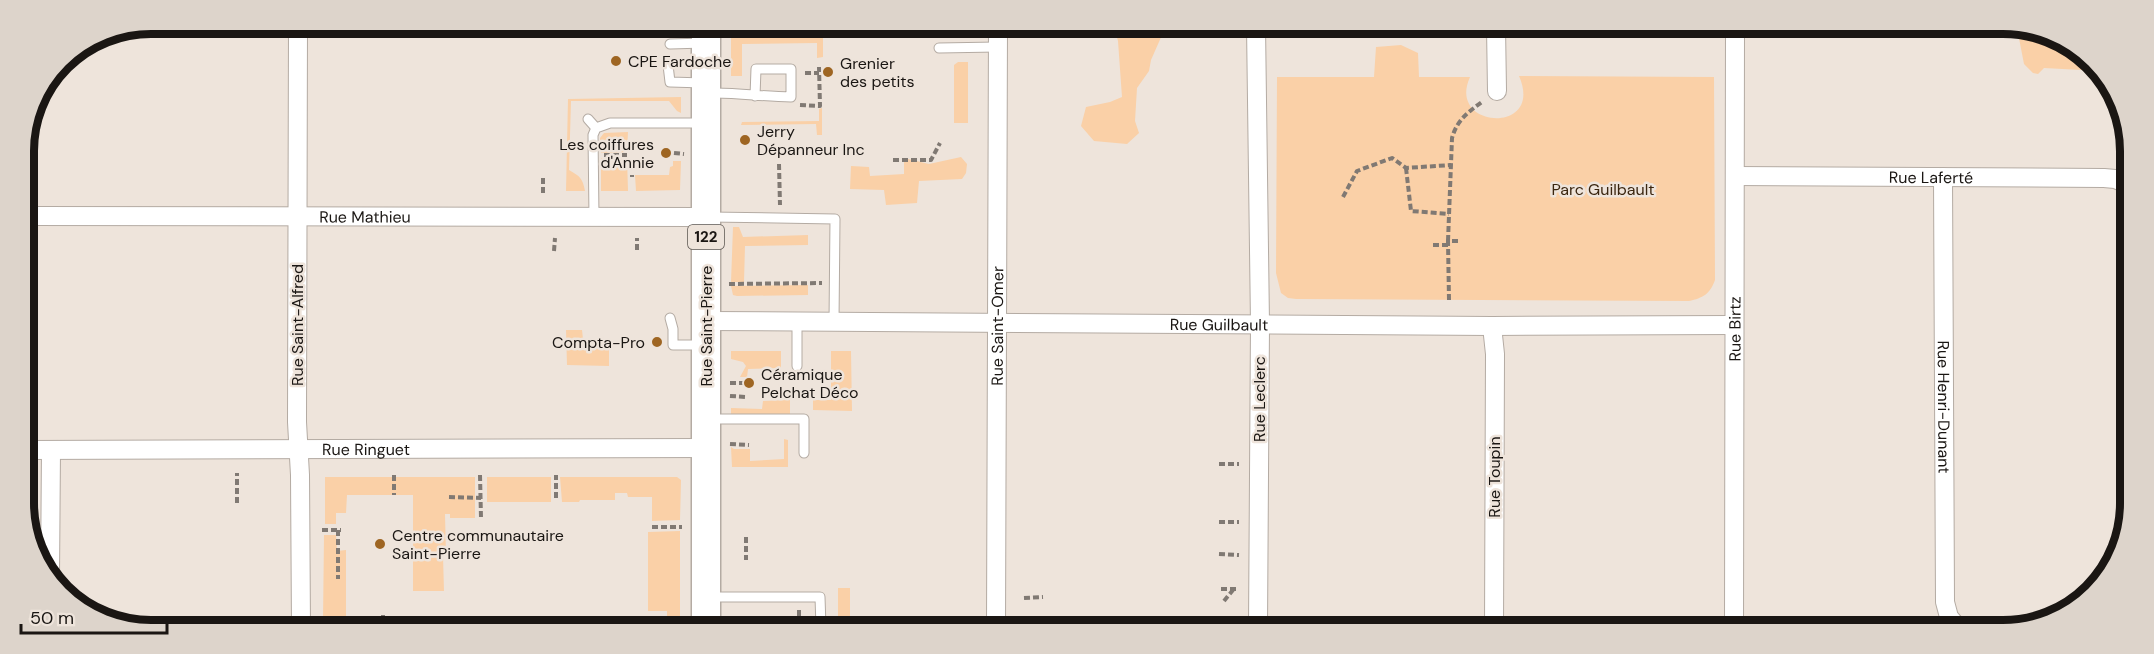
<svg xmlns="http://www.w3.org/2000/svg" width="2154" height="654" font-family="'DM Sans',sans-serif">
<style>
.green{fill:#fad0a7}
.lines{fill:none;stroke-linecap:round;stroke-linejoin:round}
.service-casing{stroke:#b4aba3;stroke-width:11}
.minor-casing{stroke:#b4aba3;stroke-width:20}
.primary-casing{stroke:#b4aba3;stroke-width:31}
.path{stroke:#807973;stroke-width:4;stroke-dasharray:6 3;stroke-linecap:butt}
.service{stroke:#fff;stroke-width:9}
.minor{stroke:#fff;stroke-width:18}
.primary{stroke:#fff;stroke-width:28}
.poi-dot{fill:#9e6522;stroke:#eee4db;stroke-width:2}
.labels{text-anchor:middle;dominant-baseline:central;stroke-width:5;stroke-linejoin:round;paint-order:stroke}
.shield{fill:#eee4db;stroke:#5a544f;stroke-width:1.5}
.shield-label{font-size:15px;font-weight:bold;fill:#1a1613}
.poi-label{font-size:16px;fill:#1a1613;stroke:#eee4db;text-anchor:start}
.street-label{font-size:16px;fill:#1a1613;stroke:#eee4db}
.park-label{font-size:16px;fill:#3b2610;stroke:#eee4db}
.rim{fill:none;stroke:#1a1613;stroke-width:8}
</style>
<rect width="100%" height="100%" fill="#eee4db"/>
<!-- green -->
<g class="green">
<path d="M 816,26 L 823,26 L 823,57 L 817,58 L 817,43 L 742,44 L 742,76 L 731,76 L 731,37 L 816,37 Z"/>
<path d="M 1114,26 L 1166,26 L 1151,60 L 1149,71 L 1137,88 L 1135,121 L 1139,133 L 1127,144 L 1094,141 L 1081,126 L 1086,107 L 1110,102 L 1122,97 L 1118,41 Z"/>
<path d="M 2017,28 L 2035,28 L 2098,67 L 2100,71 L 2044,68 L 2038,74 L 2033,73 L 2024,64 Z"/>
<path d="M 1401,45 L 1418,53 L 1419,77 L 1470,77 C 1446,129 1545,135 1519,76 L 1714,77 L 1715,280 C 1710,294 1703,298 1689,301 L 1296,299 L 1288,298 L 1281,293 L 1276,273 L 1277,77 L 1374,77 L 1376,47 Z"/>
<path d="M 958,62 L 968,62 L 968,123 L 954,123 L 954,65 Z"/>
<path d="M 681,97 L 681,113 L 677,111 L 669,101 L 571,101 L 569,170 C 580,176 583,179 585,191 L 566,191 L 568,99 Z"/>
<path d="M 822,108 L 822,135 L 817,135 L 816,124 L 741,125 L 742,122 L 819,121 L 819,109 Z"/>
<path d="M 628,132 L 627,152 L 601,153 L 600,138 L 604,133 Z"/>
<path d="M 961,157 L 967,164 L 966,173 L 962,179 L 919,181 L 917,203 L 886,205 L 884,190 L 850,189 L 851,166 L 869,167 L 870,176 L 904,174 L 904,158 L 929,164 Z"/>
<path d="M 601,158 L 627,159 L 628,191 L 601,191 Z"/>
<path d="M 673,161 L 681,161 L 680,190 L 636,191 L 635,175 L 669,175 L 670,167 L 673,166 Z"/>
<path d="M 733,227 L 739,227 L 743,237 L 808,235 L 808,245 L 745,246 L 744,282 L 731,282 Z"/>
<path d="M 808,285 L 808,295 L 737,296 L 733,295 L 731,286 Z"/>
<path d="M 566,330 L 582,330 L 584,348 L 609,348 L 609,366 L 567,365 Z"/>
<path d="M 731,351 L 781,351 L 781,368 L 748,369 L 747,377 L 740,377 L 746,366 L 743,362 L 731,359 Z"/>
<path d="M 831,351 L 851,351 L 852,411 L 813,410 L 813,400 L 831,400 Z"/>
<path d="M 790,400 L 790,415 L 731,414 L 731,408 L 762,409 L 763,401 Z"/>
<path d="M 784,439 L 788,440 L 788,467 L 732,467 L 731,447 L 734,449 L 750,449 L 750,461 L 784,459 Z"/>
<path d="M 325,477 L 475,477 L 475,518 L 450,518 L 450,514 L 445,514 L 446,556 L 443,556 L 444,591 L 413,591 L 413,495 L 347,495 L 346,513 L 336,513 L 336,524 L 325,524 Z"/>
<rect x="487" y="477" width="64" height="25"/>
<path d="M 560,477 L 677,477 L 681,480 L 680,520 L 652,521 L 652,497 L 628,497 L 627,493 L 615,493 L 615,500 L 580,500 L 579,502 L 562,502 Z"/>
<path d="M 680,531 L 680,627 L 667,627 L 667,611 L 648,611 L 648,532 Z"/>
<path d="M 324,535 L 336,535 L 337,551 L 346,550 L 346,621 L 323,621 Z"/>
<rect x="838" y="588" width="12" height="39"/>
</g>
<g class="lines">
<defs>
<g id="service">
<path d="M 670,44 L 704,43"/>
<path d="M 939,48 L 997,47"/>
<path d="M 668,65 L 670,82 L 704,83"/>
<path d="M 709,93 C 737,92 763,97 791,97 L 791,69 L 756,69 L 755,96"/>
<path d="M 588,119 L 596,128"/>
<path d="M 594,217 L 593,135 L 596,128 L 610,123 L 704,123"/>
<path d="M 709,217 L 835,219 L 834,322"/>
<path d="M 670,318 L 673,329 L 673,345 L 703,345"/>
<path d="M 797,321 L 797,366"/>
<path d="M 709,419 L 804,419 L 804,453"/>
<path d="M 709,597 L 820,597 L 821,627"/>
</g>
<g id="minor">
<path d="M 298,24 L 297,422 L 300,475 L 301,626"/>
<path d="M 1256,26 L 1260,324 L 1258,628"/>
<path d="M 1496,27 L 1497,91"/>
<path id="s1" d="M 1735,176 L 2104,178 L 2115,179 L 2127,184"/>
<path id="s2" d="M 1943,177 L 1945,602 L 1949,617 L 1960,630"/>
<path id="s3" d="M 25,216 L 707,217"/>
<path id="s4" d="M 706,321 L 1492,326 L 1734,325"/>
<path d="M 1492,326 L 1495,354 L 1494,629"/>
<path id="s5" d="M 26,450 L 706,448"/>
<path d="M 50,576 L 51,450"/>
<path id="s6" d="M 996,628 L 998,26"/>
<path id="s7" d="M 1734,629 L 1735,28"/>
</g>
<path id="primary" d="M 706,25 L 706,627"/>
</defs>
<!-- service casing -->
<use href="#service" class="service-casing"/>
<!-- minor casing -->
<use href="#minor" class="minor-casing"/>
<!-- primary casing -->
<use href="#primary" class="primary-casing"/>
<!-- path -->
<g class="path">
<path d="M 805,73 L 819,73"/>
<path d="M 800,105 L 820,106 L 819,67"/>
<path d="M 674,153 L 684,154"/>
<path d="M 604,155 L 627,155"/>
<path d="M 893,160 L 931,160 L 940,143"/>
<path d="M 779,164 L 780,205"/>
<path d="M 1406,168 L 1411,211 L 1449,214"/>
<path d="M 632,175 L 632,177"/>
<path d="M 543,193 L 543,175"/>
<path d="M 1343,197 L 1357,171 L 1392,158 L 1406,168 L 1451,165"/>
<path d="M 1448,241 L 1452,138 C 1457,120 1468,112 1482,102"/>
<path d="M 1433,245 L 1448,245"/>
<path d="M 637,250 L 637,238"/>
<path d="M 554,251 L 555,238"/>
<path d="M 729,284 L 822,283"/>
<path d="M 1449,300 L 1448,241 L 1459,241"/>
<path d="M 730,383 L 743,383"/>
<path d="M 730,396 L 747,397"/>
<path d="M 730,444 L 749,445"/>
<path d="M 1219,464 L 1239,464"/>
<path d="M 394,475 L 394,495"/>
<path d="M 480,475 L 481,518"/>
<path d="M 449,497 L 481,498"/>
<path d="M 556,498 L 556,475"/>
<path d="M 237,503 L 237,473"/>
<path d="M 1219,522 L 1239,522"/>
<path d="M 652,527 L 682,527"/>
<path d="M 322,530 L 341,530"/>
<path d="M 338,530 L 338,579"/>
<path d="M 746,537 L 746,560"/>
<path d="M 1219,554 L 1239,555"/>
<path d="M 1221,589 L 1239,589"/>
<path d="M 1024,598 L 1043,597"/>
<path d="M 1224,601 L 1233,590"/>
<path d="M 799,610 L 799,627"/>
<path d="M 383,615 L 383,626"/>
<path d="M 730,619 L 744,619"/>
</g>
<!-- service -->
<use href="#service" class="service"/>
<!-- minor -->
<use href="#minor" class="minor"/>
<!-- primary -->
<use href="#primary" class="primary"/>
</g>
<!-- markers -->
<g class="poi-dot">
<circle cx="616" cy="61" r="6"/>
<circle cx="828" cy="72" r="6"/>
<circle cx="745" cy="140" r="6"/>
<circle cx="666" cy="153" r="6"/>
<circle cx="657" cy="342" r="6"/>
<circle cx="749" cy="383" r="6"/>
<circle cx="380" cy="544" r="6"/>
</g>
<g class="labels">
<!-- shield labels -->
<rect class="shield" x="688" y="225" width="36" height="24" rx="4.5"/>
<g class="shield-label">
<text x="706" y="237">122</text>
</g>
<!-- poi labels -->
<g class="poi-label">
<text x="628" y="61">CPE Fardoche</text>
<text x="840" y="63">Grenier<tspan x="840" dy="18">des petits</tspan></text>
<text x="757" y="131">Jerry<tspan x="757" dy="18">Dépanneur Inc</tspan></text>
<text x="654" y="144" text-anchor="end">Les coiffures<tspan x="654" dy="18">d'Annie</tspan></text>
<text x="645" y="342" text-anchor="end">Compta-Pro</text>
<text x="761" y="374">Céramique<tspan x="761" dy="18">Pelchat Déco</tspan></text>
<text x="392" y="535">Centre communautaire<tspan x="392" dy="18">Saint-Pierre</tspan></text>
</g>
<!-- street labels -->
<g class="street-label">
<text stroke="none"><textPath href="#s1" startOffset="196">Rue Laferté</textPath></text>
<text stroke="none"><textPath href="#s3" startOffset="340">Rue Mathieu</textPath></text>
<text stroke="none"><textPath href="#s4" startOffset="513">Rue Guilbault</textPath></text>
<text transform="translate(297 325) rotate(-90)">Rue Saint-Alfred</text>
<text transform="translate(706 326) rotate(-90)">Rue Saint-Pierre</text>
<text stroke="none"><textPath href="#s6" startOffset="302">Rue Saint-Omer</textPath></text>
<text stroke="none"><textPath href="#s7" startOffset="300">Rue Birtz</textPath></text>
<text transform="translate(1259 399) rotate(-90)">Rue Leclerc</text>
<text stroke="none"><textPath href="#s2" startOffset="230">Rue Henri-Dunant</textPath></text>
<text stroke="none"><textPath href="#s5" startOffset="340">Rue Ringuet</textPath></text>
<text transform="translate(1494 477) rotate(-90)">Rue Toupin</text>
</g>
<!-- park labels -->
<g class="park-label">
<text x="1603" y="189">Parc Guilbault</text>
</g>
</g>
<!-- crop -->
<path d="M0 0H2154V654H0ZM151 34H2003A117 117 0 0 1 2120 151V503A117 117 0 0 1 2003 620H151A117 117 0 0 1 34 503V151A117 117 0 0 1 151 34Z" fill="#ddd4cb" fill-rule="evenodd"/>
<path class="rim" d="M151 34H2003A117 117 0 0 1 2120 151V503A117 117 0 0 1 2003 620H151A117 117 0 0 1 34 503V151A117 117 0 0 1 151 34Z"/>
<!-- scale -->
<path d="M21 624v9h146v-9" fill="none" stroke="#1a1613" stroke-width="3"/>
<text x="30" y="624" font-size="18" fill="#1a1613" stroke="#eee4db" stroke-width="4.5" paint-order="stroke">50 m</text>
</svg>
